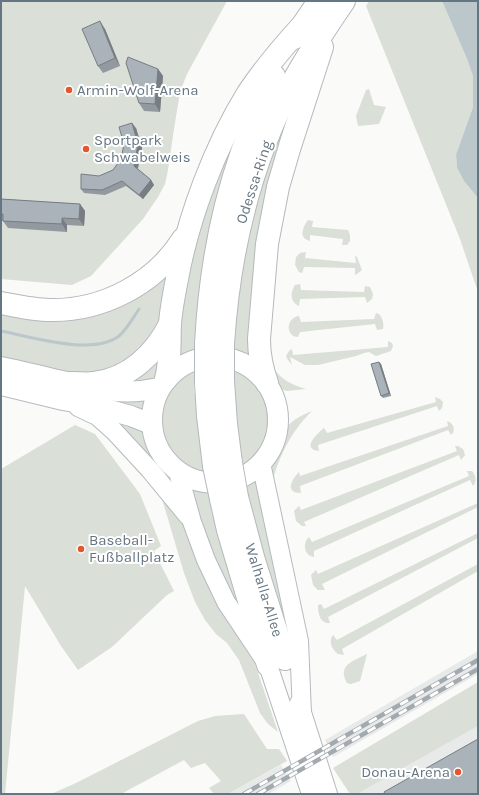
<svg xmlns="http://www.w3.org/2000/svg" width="479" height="795" font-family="Karla,sans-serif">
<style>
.built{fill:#e8e9e9}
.green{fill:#dadfd7}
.water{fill:#bbc7cb}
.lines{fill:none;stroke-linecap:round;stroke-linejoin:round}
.stream{stroke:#bbc7cb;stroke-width:3}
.secondary-casing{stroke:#b3babf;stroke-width:20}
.primary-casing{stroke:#b5babe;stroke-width:22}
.highway-casing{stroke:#b4b9bd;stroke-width:24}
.secondary{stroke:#fff;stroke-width:18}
.primary{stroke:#fff;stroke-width:20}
.highway{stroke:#fff;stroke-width:22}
.rail-casing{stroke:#a2aab0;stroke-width:4.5}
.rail{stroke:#fff;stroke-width:3;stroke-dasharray:9;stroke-linecap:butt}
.highway-bridge-casing{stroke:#b4b9bd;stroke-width:24;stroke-linecap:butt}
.highway-bridge{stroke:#fff;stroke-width:22}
.wall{fill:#929a9f}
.shaded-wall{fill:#777d82}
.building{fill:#aab3b9;stroke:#777d82}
.poi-dot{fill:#e4572e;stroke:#fff;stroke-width:1.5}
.labels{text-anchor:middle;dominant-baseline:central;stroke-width:4;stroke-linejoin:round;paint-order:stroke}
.poi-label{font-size:15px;fill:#657683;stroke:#fff;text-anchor:start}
.street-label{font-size:15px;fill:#657683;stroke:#fff}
</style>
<rect width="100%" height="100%" fill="#fafaf8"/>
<!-- built -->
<g class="built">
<path d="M 478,651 L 478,674 L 333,757 L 325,740 Z"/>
<path d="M 478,726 L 478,794 L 357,794 Z"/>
<path d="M 281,765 L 291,781 L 268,794 L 228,794 Z"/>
</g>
<!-- green -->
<g class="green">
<path d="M 1,1 L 227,1 L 187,74 L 180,92 L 174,129 L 168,170 L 165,184 L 158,197 L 143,219 L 91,276 L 72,285 L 1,279 Z"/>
<path d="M 369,1 L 442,1 L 467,59 L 473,76 L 473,107 L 456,156 L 457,168 L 464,181 L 478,198 L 478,292 L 460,239 L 366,6 Z"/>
<path d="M 305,71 L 254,298 L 250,365 L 234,357 L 234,325 L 237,274 L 257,187 Z"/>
<path d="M 369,89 L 374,105 L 386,107 L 379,124 L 358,126 L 356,116 L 366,90 Z"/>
<path d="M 248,102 L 210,236 L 196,325 L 195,351 L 184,356 L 173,363 L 185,259 Z"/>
<path d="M 308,220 L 313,221 L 312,227 L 348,230 L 350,235 L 350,241 L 347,245 L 342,245 L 343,239 L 310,235 L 310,241 C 298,238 303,227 308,220 Z"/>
<path d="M 178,250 L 161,325 L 131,364 L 87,376 L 1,359 L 1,309 L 77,314 Z"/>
<path d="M 306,252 L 305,258 L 356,263 L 355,256 L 357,257 L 362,270 L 357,274 L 355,275 L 355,268 L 304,267 L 302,273 L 299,272 L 295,265 L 296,257 L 300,253 Z"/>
<path d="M 300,284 L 301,290 L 364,292 L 365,286 L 370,287 L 373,294 L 372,299 L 367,303 L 365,297 L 300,299 L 299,306 C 290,302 290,293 295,285 Z"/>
<path d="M 376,313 L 379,314 C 383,319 384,323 383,329 L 377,330 L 375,324 L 300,332 L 298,337 C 286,337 285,318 299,316 L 301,322 L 374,319 Z"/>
<path d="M 164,341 C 163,363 166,375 144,387 L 123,380 Z"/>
<path d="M 388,341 L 392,343 L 393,346 L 391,351 L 376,356 L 369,352 L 364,353 L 356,356 L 318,365 L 305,365 L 290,357 L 292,365 L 288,360 L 286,356 L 289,351 L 292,349 L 293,355 L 388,347 Z"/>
<path d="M 266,358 C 279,377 284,382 306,389 L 287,391 L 280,389 Z"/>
<path d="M 195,364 L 194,393 L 196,393 L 202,447 L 200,448 L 205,472 C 189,467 177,461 168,446 C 164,440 163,432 160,426 C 157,419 154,416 155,408 C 158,389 178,371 195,364 Z"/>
<path d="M 234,369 C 264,384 280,418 261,449 C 257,457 249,463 242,469 C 237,435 234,402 234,369 Z"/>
<path d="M 1,377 L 147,397 L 145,410 Z"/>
<path d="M 435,397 L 440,399 L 443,402 L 442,408 L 439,411 L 437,406 L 318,445 L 319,451 C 300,449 318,433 324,428 L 327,433 L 436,402 Z"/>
<path d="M 312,411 C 290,432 277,461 270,490 L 267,469 C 271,463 276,457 280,450 C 283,445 283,438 285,432 C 289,420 301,416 312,411 Z"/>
<path d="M 104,413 L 141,428 L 146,435 L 151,451 L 158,461 L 174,478 L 186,510 Z"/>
<path d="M 447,421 C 454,423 456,431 451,435 L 448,430 L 300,486 L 301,493 C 284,493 292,479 299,472 L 300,476 L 448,426 Z"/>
<path d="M 75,425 L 95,434 L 140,494 L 161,546 L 154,551 L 174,591 L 167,595 L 112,647 L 78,670 L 61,646 L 25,586 L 5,794 L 1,794 L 1,469 Z"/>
<path d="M 455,446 L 458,446 L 463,449 L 465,455 L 461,460 L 459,455 L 304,522 L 306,526 L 302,526 L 296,521 L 294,511 L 299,506 L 301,510 L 457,451 Z"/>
<path d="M 467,471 L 472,471 C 476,476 477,481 473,486 L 470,480 L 314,551 L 314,557 C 304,556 302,543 309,537 L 312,542 L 469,476 Z"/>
<path d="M 259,476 L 294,655 L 292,664 L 245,485 Z"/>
<path d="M 186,485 L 208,490 L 212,512 L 247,623 L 214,560 Z"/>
<path d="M 160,492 L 174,505 L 252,655 L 278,732 L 268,724 L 260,713 L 239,660 L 227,643 L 216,634 L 205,620 L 195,602 L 184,573 Z"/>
<path d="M 478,503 L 478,507 L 322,584 L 325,590 L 318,590 L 313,585 L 311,575 L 316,570 L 318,574 Z"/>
<path d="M 478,533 L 478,538 L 328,617 L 330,623 C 320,624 318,613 318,605 L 321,604 L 324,609 Z"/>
<path d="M 478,564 L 478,571 L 342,649 L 344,655 L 338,654 C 332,649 328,642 333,635 L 337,640 Z"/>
<path d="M 367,654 L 360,681 L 351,684 L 347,683 C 337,665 353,661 367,654 Z"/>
<path d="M 478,682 L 478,726 L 357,794 L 350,794 L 333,768 Z"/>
<path d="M 244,714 L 267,749 L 279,749 L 287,761 L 228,794 L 214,794 L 209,788 L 221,781 L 205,763 L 191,768 L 184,760 L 121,794 L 51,794 L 76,783 L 198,721 L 215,716 Z"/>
</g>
<!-- water -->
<path class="water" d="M 442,1 L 478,1 L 478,198 L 464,181 L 457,168 L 456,155 L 473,107 L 473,76 L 467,59 Z"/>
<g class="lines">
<!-- stream -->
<path class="stream" d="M 1,331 C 31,337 93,356 119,336 C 127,329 133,318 139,309"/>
<defs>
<g id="secondary">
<path d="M 78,407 L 97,416 L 114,431 L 150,470 L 188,516"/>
<path d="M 261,463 L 299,641 L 302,714"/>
<path d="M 178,472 L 192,522 L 206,560 L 226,602 L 268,665 L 311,794"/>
<path d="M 299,703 L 328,794"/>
</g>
<g id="primary">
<circle cx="215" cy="420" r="63"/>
<path d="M 1,367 C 21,371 41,376 62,381 C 96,389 124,396 159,388"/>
<path d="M 1,385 L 63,400 L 91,405 L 131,416 L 151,424"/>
</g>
<g id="highway">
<path d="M 294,38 L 319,1"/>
<path d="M 1,303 C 17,306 34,310 50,310 C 102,311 155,284 183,239"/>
<path d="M 206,344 C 211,248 231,162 274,76"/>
<path d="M 223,344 C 229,252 251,159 295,78 C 310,51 327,26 344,1"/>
<path d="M 166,379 C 171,361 169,343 170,324 C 171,309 174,294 177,279 C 188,218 215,146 248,93 C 264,69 282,48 301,27"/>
<path d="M 223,381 L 226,424 L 231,463"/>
<path d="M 206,382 L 208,416 L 214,466"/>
<path d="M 72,383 C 80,383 87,384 94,383 C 129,379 155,354 170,324"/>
<path d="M 267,383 C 262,369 259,355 259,339 L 267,244 L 278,187 L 290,146 L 322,47"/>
<path d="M 237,497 L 253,557 L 285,659"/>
<path d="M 221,499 L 228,530 L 268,665"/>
</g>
</defs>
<!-- secondary casing -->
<use href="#secondary" class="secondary-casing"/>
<!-- primary casing -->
<use href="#primary" class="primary-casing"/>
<!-- highway casing -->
<use href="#highway" class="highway-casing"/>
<!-- secondary -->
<use href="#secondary" class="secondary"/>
<!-- primary -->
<use href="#primary" class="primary"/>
<!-- highway -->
<use href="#highway" class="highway"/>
<defs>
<g id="rail">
<path d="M 244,794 L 478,660"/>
<path d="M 258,794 L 478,669"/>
</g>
</defs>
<!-- rail casing -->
<use href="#rail" class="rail-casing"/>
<!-- rail -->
<use href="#rail" class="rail"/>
<defs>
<g id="highway-bridge">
<path d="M 206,344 L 206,382"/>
<path d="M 223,381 L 223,344"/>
<path d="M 231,463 L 237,497"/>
<path d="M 214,466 L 221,499"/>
</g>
</defs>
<!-- highway-bridge casing -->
<use href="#highway-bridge" class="highway-bridge-casing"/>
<!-- highway-bridge -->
<use href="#highway-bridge" class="highway-bridge"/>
</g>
<!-- wall -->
<g class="wall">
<path d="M 105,29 L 120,66 L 103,73 L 98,66 Z"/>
<path d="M 158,69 L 163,76 L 160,112 L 144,111 L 139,103 Z"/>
<path d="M 136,128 L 142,148 L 138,169 L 151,180 L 154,185 L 143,199 L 126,186 L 105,195 L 84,193 L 81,189 L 99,176 L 113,170 L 121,159 Z"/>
<path d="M 1,199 L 80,204 L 85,211 L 84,226 L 67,225 L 67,232 L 8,228 L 3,221 L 1,221 Z"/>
<path d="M 379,362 L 381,364 L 391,396 L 383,398 L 381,396 Z"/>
</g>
<!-- shaded-wall -->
<g class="shaded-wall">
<path d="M 100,21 L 105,29 L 120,66 L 115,58 Z"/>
<path d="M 158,69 L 163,76 L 160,112 L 155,104 Z"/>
<path d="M 132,123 L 136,128 L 142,148 L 137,171 L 134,166 Z"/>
<path d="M 151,180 L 154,185 L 143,199 L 139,195 Z"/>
<path d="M 80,204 L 85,211 L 84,226 L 79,219 Z"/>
<path d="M 62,218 L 67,225 L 67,232 L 62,224 Z"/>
<path d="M 379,362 L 381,364 L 391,396 L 389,393 Z"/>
</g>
<!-- building -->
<g class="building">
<path d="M 100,21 L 115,58 L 98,66 L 82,29 Z"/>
<path d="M 128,57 L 158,69 L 155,104 L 139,103 L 126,63 Z"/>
<path d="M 132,123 L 138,144 L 134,166 L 151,180 L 139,195 L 122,181 L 102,190 L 81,189 L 81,174 L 99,176 L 113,170 L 121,159 L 124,144 L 119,127 Z"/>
<path d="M 1,199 L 80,204 L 79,219 L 62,218 L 62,224 L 3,221 L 3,214 L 1,214 Z"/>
<path d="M 379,362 L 389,393 L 381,396 L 371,364 Z"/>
<path d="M 478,739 L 478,794 L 385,794 L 384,792 Z"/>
</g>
<!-- markers -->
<g class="poi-dot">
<circle cx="69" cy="90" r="4"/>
<circle cx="86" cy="149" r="4"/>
<circle cx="81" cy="549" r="4"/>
<circle cx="458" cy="772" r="4"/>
</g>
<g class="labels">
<!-- poi labels -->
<g class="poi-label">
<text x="77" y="90">Armin-Wolf-Arena</text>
<text x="94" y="140">Sportpark<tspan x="94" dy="17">Schwabelweis</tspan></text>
<text x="89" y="540">Baseball-<tspan x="89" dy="17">Fußballplatz</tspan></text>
<text x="450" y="772" text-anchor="end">Donau-Arena</text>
</g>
<!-- street labels -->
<g class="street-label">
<text transform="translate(254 182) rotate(-72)">Odessa-Ring</text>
<text transform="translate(264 590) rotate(73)">Walhalla-Allee</text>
</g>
</g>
<!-- border -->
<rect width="479" height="795" fill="none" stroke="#657683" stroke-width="4"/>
</svg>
